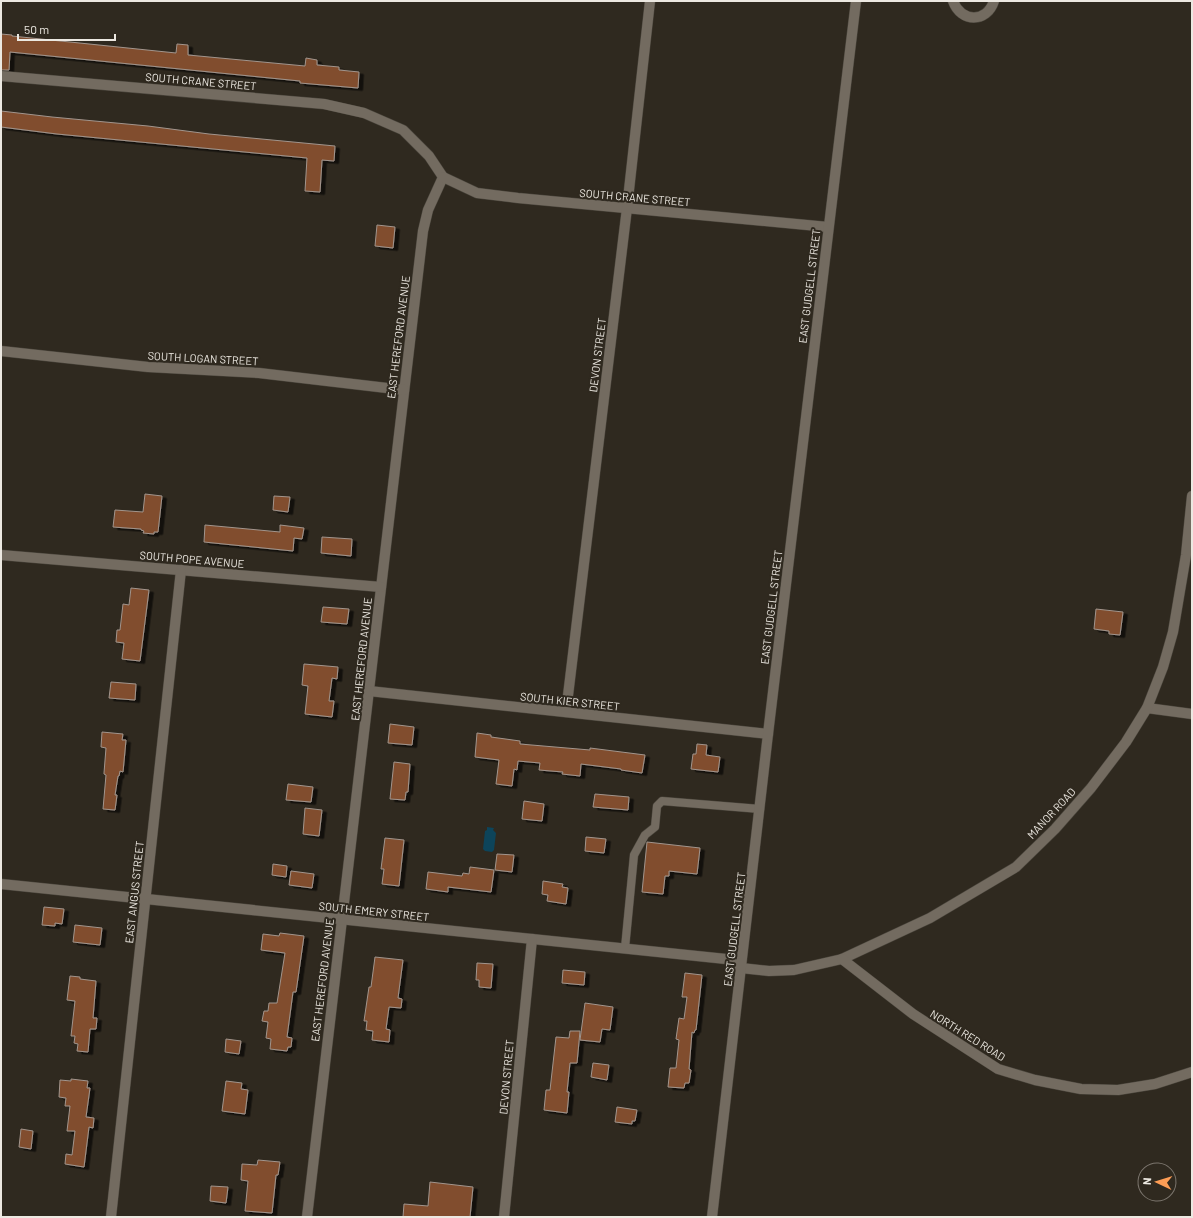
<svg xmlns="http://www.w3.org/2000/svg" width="1193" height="1218" font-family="Barlow,sans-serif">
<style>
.water{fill:#0d445a}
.building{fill:#814e2e;stroke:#a2958d;filter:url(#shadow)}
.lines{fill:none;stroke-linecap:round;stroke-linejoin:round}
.lane-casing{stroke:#4a453c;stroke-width:9}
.street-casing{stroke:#4a453c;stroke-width:11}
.secondary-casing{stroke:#4a453c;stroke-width:11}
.lane{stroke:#736b60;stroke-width:8}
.street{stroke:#736b60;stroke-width:10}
.secondary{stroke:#736b60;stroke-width:10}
.labels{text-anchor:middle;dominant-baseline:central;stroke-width:4;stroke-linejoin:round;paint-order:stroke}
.street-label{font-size:11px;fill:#ece8e1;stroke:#2f291f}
</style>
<defs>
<filter id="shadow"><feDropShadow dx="4.5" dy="2.5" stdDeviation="0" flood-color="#0009"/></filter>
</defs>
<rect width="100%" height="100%" fill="#2f291f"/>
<!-- water -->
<path class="water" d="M 487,827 L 494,828 L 493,830 L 496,833 L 494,850 L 492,852 L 485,851 L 483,849 L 485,831 L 487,830 Z"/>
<!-- building -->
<g class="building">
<path d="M 1,34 L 12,35 L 12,36 L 176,53 L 177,44 L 188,45 L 188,55 L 305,66 L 306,58 L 317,60 L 317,65 L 339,67 L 339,70 L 359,72 L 358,88 L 300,83 L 300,81 L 10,52 L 9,70 L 1,70 Z"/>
<path d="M 1,111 L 52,117 L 148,126 L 209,134 L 335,146 L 334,161 L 322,160 L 320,192 L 305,191 L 307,158 L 57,134 L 1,127 Z"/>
<path d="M 377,225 L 395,227 L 393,248 L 375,246 Z"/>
<path d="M 145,494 L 162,496 L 158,532 L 154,532 L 154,534 L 143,533 L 144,531 L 141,530 L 141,529 L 113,527 L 115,510 L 143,512 Z"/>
<path d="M 274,496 L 290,497 L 288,512 L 273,510 Z"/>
<path d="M 205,525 L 280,532 L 280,525 L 304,528 L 302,539 L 294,538 L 293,551 L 204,542 Z"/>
<path d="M 322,537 L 352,539 L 351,556 L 321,553 Z"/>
<path d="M 131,588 L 149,590 L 140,661 L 122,659 L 124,643 L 116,642 L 117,630 L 120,630 L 123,604 L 129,605 Z"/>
<path d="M 323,607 L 349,609 L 347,624 L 321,622 Z"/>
<path d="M 1096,609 L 1123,612 L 1120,635 L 1109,634 L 1109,631 L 1094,629 Z"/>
<path d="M 304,664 L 338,667 L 337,679 L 332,678 L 329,701 L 334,701 L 332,717 L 305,714 L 308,686 L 302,685 Z"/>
<path d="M 111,682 L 136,684 L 135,700 L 109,698 Z"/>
<path d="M 390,724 L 414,727 L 412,745 L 388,743 Z"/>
<path d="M 102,732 L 123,734 L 122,740 L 126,740 L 123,772 L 120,771 L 119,776 L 118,776 L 115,795 L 117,795 L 115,810 L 103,809 L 106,775 L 104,774 L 104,773 L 106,748 L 101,747 Z"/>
<path d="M 477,733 L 491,735 L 491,737 L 520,741 L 520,744 L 590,750 L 590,748 L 645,755 L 642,773 L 621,770 L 621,769 L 581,764 L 580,776 L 562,774 L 563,772 L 539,770 L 540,763 L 518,761 L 517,770 L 514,769 L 512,786 L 496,784 L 499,760 L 475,757 Z"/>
<path d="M 697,744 L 707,745 L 706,755 L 720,757 L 718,772 L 691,769 L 693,754 L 696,754 Z"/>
<path d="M 394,762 L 410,764 L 408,792 L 406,792 L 405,800 L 390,799 Z"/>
<path d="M 288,784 L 313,787 L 311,802 L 286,800 Z"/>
<path d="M 595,794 L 629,797 L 628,810 L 593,807 Z"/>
<path d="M 524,801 L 544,804 L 542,821 L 522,819 Z"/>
<path d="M 305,808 L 322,810 L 319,836 L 303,834 Z"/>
<path d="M 586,837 L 606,839 L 604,853 L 585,851 Z"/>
<path d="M 385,838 L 404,840 L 399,886 L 382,884 L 384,869 L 381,869 Z"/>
<path d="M 647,842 L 700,848 L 697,874 L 669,871 L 669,876 L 665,876 L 663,894 L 642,892 Z"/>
<path d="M 497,854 L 514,855 L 512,872 L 495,870 Z"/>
<path d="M 273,864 L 287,866 L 286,877 L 272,875 Z"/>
<path d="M 470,867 L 494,870 L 491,892 L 448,887 L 448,892 L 426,889 L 428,872 L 462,876 L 463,873 L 469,874 Z"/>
<path d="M 291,871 L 314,874 L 312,888 L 289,885 Z"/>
<path d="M 543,881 L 563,884 L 562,887 L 568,888 L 566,904 L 547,901 L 548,895 L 542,894 Z"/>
<path d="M 44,907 L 64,909 L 62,924 L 55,923 L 55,926 L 42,925 Z"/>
<path d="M 75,925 L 102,928 L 100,945 L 73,942 Z"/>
<path d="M 280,933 L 304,936 L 296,992 L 293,992 L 287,1037 L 292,1038 L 291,1047 L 288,1047 L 287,1051 L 270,1049 L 271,1039 L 266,1038 L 268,1022 L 262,1021 L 264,1011 L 268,1011 L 269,1003 L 277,1003 L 285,953 L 261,950 L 263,934 L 279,936 Z"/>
<path d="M 375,957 L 403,960 L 398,998 L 402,999 L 401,1008 L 389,1007 L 386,1029 L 390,1030 L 389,1042 L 372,1040 L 373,1031 L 366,1030 L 367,1021 L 364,1021 L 369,987 L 371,987 Z"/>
<path d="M 477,963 L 493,964 L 491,988 L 479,987 L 479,980 L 476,980 Z"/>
<path d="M 563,970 L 585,972 L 584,985 L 562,983 Z"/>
<path d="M 685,973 L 702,975 L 696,1030 L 695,1030 L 694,1033 L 692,1032 L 689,1069 L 691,1070 L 689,1083 L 685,1083 L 684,1088 L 668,1087 L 670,1068 L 676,1068 L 679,1040 L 676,1039 L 679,1018 L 684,1019 L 687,997 L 682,997 Z"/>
<path d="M 70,976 L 80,977 L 80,979 L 96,981 L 93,1018 L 97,1018 L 96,1029 L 90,1029 L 88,1052 L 77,1051 L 78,1044 L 74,1043 L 75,1036 L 71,1036 L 75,1001 L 67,1000 Z"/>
<path d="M 585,1003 L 613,1007 L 610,1030 L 602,1029 L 600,1042 L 580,1040 Z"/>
<path d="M 570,1031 L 580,1031 L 577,1063 L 570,1063 L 567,1092 L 569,1092 L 567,1113 L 544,1110 L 546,1090 L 550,1090 L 556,1037 L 569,1038 Z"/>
<path d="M 226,1039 L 241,1041 L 239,1054 L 225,1052 Z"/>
<path d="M 593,1063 L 609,1065 L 607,1080 L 591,1077 Z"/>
<path d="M 71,1079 L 88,1081 L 87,1088 L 90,1088 L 86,1117 L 94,1118 L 93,1128 L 89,1127 L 84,1167 L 65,1164 L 66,1154 L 72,1155 L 75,1131 L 67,1131 L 70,1106 L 65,1106 L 66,1098 L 59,1097 L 60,1080 L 71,1081 Z"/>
<path d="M 226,1081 L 242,1083 L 241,1089 L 248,1090 L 245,1114 L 222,1111 Z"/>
<path d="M 617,1107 L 637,1110 L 635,1121 L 632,1121 L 632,1124 L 615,1122 Z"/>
<path d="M 21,1129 L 33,1131 L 31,1149 L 19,1147 Z"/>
<path d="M 258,1160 L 280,1162 L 278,1175 L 276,1175 L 272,1213 L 245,1211 L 248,1181 L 241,1180 L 242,1164 L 257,1165 Z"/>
<path d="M 430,1182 L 473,1187 L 470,1217 L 403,1217 L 404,1204 L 428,1206 Z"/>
<path d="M 211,1186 L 228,1187 L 226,1203 L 210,1201 Z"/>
</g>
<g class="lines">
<defs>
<path id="lane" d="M 625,948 L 634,855 L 645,835 L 655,827 L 657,806 L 662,801 L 760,809"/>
<g id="street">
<path d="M 953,1 C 961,23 987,23 994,1"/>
<path d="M 1,76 L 324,104 L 364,113 L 403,130 L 429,156 L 443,177 L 428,210 L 423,231 L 307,1217"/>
<path d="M 443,177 L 477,193 L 518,198 L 828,227"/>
<path d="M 1,351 L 148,367 L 259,373 L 404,390"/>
<path d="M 1,555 L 381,587"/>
<path d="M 369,691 L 768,734"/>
<path d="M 1147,708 L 1192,714"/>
<path d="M 566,712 L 627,208 L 650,1"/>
<path d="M 1,884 L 726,959 L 741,968 L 769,971 L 794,970 L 842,959 L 930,918 L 1016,867 L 1055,829 L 1091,788 L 1126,742 L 1147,708 L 1163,667 L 1173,632 L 1186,555 L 1192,496"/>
<path d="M 842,959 L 913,1014 L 998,1069 L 1035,1080 L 1081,1089 L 1118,1090 L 1155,1084 L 1192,1072"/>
<path d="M 111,1217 L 181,570"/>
<path d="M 504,1217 L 532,939"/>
</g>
<path id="secondary" d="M 712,1217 L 768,734 L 856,1"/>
</defs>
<!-- lane casing -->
<use href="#lane" class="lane-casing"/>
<!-- street casing -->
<use href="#street" class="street-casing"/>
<!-- secondary casing -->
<use href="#secondary" class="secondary-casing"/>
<!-- lane -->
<use href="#lane" class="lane"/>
<!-- street -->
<use href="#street" class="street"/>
<!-- secondary -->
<use href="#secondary" class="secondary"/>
</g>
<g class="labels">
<!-- street labels -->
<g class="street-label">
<text transform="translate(201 81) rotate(5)">SOUTH CRANE STREET</text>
<text transform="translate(635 197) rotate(5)">SOUTH CRANE STREET</text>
<text transform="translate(809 286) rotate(-83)">EAST GUDGELL STREET</text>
<text transform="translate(398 337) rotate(-83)">EAST HEREFORD AVENUE</text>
<text transform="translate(597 355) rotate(-83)">DEVON STREET</text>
<text transform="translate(203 358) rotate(3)">SOUTH LOGAN STREET</text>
<text transform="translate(192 559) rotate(5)">SOUTH POPE AVENUE</text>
<text transform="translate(771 607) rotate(-83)">EAST GUDGELL STREET</text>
<text transform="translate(361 659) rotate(-84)">EAST HEREFORD AVENUE</text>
<text transform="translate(570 701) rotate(6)">SOUTH KIER STREET</text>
<text transform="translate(1051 813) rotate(-47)">MANOR ROAD</text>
<text transform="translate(134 892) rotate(-84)">EAST ANGUS STREET</text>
<text transform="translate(374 911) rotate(6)">SOUTH EMERY STREET</text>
<text transform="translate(734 929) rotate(-83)">EAST GUDGELL STREET</text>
<text transform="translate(322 980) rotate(-83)">EAST HEREFORD AVENUE</text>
<text transform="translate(968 1035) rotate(32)">NORTH RED ROAD</text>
<text transform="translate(506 1077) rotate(-85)">DEVON STREET</text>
</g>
</g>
<!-- border -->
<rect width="1193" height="1218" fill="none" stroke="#ece8e1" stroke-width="4"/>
<!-- north arrow -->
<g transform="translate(1157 1182) rotate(274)"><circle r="19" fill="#2f291f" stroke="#7b756d"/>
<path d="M0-3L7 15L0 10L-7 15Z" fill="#fd9d55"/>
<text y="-6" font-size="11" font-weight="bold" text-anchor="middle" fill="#ece8e1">N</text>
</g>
<!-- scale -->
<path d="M18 34v6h97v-6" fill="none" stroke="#ece8e1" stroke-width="2"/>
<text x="24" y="34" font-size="12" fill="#ece8e1" stroke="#2f291f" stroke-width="3" paint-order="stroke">50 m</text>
</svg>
